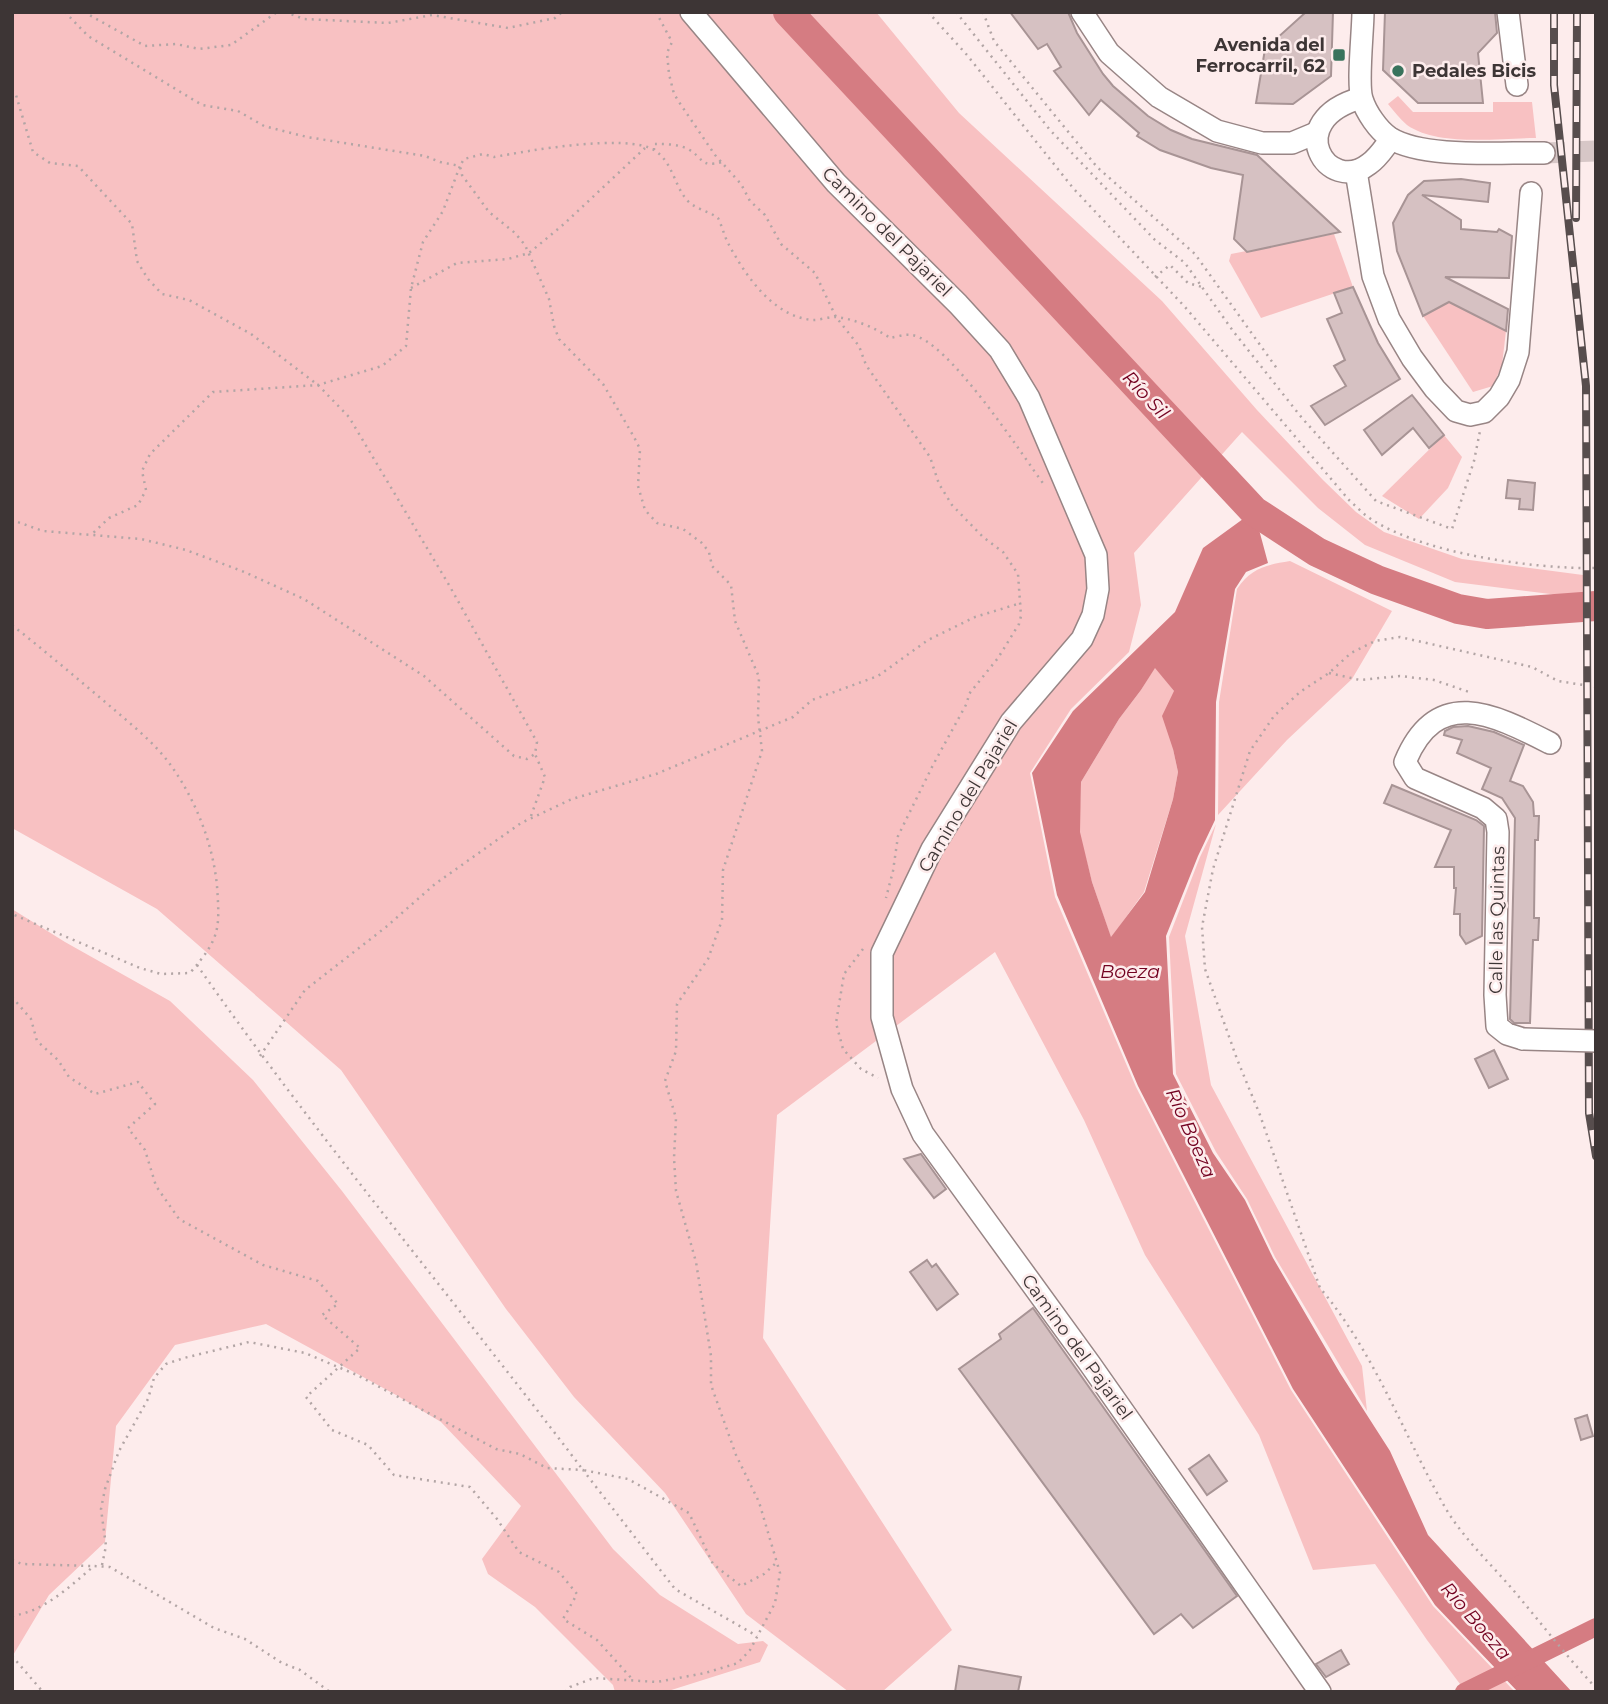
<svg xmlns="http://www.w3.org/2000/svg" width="1608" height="1704" font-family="Montserrat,sans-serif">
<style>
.green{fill:#f8c1c2}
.water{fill:#d57c82;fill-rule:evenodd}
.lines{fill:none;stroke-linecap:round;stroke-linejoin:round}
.canal{stroke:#d57c82;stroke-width:18}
.river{stroke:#d57c82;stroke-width:30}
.building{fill:#d6c1c2;stroke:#a89495;stroke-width:2}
.minor-tunnel{stroke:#d7c7c7;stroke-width:21;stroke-dasharray:21 10;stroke-linecap:butt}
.minor-casing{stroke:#988585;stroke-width:24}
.path{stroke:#b2a5a5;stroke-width:2.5;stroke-dasharray:2 5;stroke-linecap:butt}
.minor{stroke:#fff;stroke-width:21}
.rail-casing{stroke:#574d4d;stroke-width:8}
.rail{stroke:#fdecec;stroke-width:5;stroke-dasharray:16;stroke-linecap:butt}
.minor-bridge-casing{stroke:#988585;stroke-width:24;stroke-linecap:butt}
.minor-bridge{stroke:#fff;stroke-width:21}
.poi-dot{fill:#38735c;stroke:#fdecec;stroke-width:2.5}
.labels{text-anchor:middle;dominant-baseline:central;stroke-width:5;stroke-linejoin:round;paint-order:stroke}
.poi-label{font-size:18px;font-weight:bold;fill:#3d3535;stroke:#fdecec;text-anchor:end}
.street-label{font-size:18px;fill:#3d3535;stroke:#fdecec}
.water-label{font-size:19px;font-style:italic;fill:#720120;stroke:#fdecec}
</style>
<rect width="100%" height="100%" fill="#fdecec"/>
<!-- green -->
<g class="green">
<path d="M 12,12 L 876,12 L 959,113 L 1162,301 L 1257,410 L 1323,480 L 1356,512 L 1384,532 L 1462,559 L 1583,575 L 1583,598 L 1455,582 L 1365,545 L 1318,508 L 1242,432 L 1134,553 L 1141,605 L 1129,652 L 1071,709 L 1030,773 L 1055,897 L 1136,1087 L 1291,1390 L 1433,1606 L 1515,1692 L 1466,1692 L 1427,1640 L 1375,1564 L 1313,1570 L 1259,1435 L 1145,1255 L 1084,1120 L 995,952 L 777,1115 L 763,1338 L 952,1630 L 882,1692 L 849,1692 L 746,1614 L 665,1493 L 574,1397 L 506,1309 L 341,1070 L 157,909 L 12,828 Z"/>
<path d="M 1398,96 L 1413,112 L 1493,112 L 1493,102 L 1532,102 L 1536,138 C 1499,138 1438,147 1407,125 C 1400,119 1394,111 1388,104 Z"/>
<path d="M 1334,234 L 1353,287 L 1261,318 L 1229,261 L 1231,254 Z"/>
<path d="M 1449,302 L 1506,331 L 1502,365 L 1493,386 L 1473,392 L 1423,316 Z"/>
<path d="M 1444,435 L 1462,457 L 1448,488 L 1419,519 L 1382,496 Z"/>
<path d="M 1290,561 L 1392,611 L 1352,679 L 1287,740 L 1218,815 L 1219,702 L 1237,589 C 1251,568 1266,565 1290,561 Z"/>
<path d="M 1155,667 L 1174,691 L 1173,749 L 1178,772 L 1173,799 L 1144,892 L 1111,938 L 1092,882 L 1079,832 L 1081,782 L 1119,719 L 1141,690 Z"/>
<path d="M 1216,824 L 1185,936 L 1211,1085 L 1362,1366 L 1367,1411 L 1275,1257 L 1247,1199 L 1216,1152 L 1176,1074 L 1169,937 L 1200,857 Z"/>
<path d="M 12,909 L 65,942 L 170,1001 L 253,1080 L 342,1191 L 613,1549 L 660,1595 L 738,1644 L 763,1641 L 768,1645 L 760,1662 L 665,1692 L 615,1692 L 613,1685 L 535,1607 L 488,1574 L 482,1559 L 521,1506 L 441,1422 L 396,1395 L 266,1324 L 175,1345 L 116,1426 L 105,1542 L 49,1595 L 12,1657 Z"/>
</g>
<!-- water -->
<path class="water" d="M 1254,511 L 1268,563 L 1246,572 L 1235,589 L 1216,702 L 1215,820 L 1198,856 L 1166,936 L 1173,1074 L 1213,1153 L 1245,1200 L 1273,1258 L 1340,1373 L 1390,1451 L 1428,1535 L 1572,1692 L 1518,1692 L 1435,1605 L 1293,1389 L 1138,1086 L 1057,895 L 1032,773 L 1073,711 L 1175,612 L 1203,548 ZM 1155,668 L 1174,691 L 1162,716 L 1173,749 L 1178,772 L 1173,799 L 1145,892 L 1111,937 L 1092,882 L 1080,832 L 1081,782 L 1119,719 L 1141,690 Z"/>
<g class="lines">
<!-- canal -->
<path class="canal" d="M 1464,1692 L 1596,1627"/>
<!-- river -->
<path class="river" d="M 788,12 L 1254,511 L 1317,552 L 1377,580 L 1458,609 L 1487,614 L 1596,606"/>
</g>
<!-- building -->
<g class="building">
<path d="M 1010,12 L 1068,12 L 1077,33 L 1103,74 L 1113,86 L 1148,116 L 1171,130 L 1192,139 L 1257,155 L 1340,232 L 1247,252 L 1234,239 L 1243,175 L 1211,168 L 1160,150 L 1137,136 L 1139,133 L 1101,100 L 1089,115 L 1054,71 L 1061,67 L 1047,44 L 1038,49 Z"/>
<path d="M 1306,12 L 1333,12 L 1331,76 L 1293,104 L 1256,103 L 1265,49 Z"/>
<path d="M 1385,12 L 1495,12 L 1497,33 L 1478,53 L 1483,103 L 1418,103 L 1383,70 Z"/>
<path d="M 1461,179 L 1490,183 L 1488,202 L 1422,195 L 1461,220 L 1461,229 L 1497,232 L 1499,229 L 1512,236 L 1509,278 L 1445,277 L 1508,309 L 1506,331 L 1449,302 L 1423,316 L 1397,251 L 1393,223 L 1408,195 L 1424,181 Z"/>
<path d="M 1353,287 L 1378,343 L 1400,379 L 1325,425 L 1311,406 L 1346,386 L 1334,366 L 1345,360 L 1327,319 L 1342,313 L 1334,293 Z"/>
<path d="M 1412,395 L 1444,435 L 1429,448 L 1413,428 L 1382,455 L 1364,430 Z"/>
<path d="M 1508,480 L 1535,483 L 1533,510 L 1519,509 L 1520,499 L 1506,498 Z"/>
<path d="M 1468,726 L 1494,732 L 1524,745 L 1510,781 L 1523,786 L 1533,802 L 1534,816 L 1539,816 L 1538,840 L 1535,840 L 1534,918 L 1539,918 L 1538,940 L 1533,940 L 1530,1023 L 1514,1023 L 1510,1019 L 1515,818 L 1502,798 L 1482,789 L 1491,768 L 1457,753 L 1462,740 L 1444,735 L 1445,731 L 1453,727 Z"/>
<path d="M 1392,785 L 1476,820 L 1484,826 L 1482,936 L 1466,944 L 1460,935 L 1460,914 L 1454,914 L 1456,888 L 1454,888 L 1454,867 L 1435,867 L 1451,830 L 1384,803 Z"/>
<path d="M 1494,1050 L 1508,1079 L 1489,1088 L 1475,1059 Z"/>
<path d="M 921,1154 L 946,1189 L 934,1198 L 904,1159 Z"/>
<path d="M 927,1260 L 932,1267 L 936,1264 L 958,1294 L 937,1310 L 910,1272 Z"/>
<path d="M 1033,1308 L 1237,1596 L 1193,1628 L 1181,1614 L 1154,1634 L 959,1369 L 1001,1339 L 999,1334 Z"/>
<path d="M 1587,1415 L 1593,1436 L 1581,1440 L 1575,1419 Z"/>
<path d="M 1209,1455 L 1227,1481 L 1207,1495 L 1189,1469 Z"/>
<path d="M 1341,1650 L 1349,1664 L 1326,1677 L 1316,1664 Z"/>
<path d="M 959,1666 L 1021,1677 L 1018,1692 L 955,1692 Z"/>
</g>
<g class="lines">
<!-- minor-tunnel -->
<path class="minor-tunnel" d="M 1544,153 L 1596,151"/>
<defs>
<g id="minor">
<path d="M 691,12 L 836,183 L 958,304 L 1000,350 L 1029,398 L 1096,555 L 1098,589 L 1093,615 L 1082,639 L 1011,722 L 932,849 L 882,953 L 882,1017 L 902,1089 L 923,1134 L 1090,1364 L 1320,1692"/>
<path d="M 1082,12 L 1109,53 L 1159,97 L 1217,131 L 1262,143 L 1292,143 L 1316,133"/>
<path d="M 1363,12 C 1363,31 1357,84 1362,99 C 1366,112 1378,130 1390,138 C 1424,159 1503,152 1544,153"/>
<path d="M 1508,12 L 1517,85"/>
<path d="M 1361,98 C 1280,121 1328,196 1369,164 C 1378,158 1384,148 1391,139"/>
<path d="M 1356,171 L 1373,276 L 1389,319 L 1412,358 L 1435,389 L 1456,411 L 1470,415 L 1484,412 L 1499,397 L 1509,380 L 1518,352 L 1531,193"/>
<path d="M 1523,1039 L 1507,1034 L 1497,1026 L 1495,995 L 1498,832 L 1496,819 L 1483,808 L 1415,778 L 1405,762 C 1437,685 1493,714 1550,743"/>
</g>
</defs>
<!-- minor casing -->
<use href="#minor" class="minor-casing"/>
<!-- path -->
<g class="path">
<path d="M 65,12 L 88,36 L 202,105 L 238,111 L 264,126 L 307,137 L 425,156 L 440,162 L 460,166 L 443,211 L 423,242 L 411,288 L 406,346 L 382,366 L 318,385 L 213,392 L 150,454 L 142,471 L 146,490 L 138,505 L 109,518 L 91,535"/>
<path d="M 84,12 L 145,46 L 176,44 L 199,49 L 231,45 L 277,12"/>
<path d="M 285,12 L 304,19 L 388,23 L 432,15 L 508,28 L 555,18 L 562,12"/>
<path d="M 656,12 L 672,42 L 667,53 L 669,74 L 674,94 L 681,105 L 715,155 L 741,184 L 750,201 L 765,215 L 781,244 L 815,273 L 836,317 L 859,346 L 866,365 L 930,457 L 939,484 L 952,505 L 983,537 L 1003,552 L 1018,574 L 1021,616 L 1019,624 L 998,658 L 969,694 L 967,703 L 933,765 L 898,836 L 893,871 L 886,898"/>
<path d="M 928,12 L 967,55 L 1073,188 L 1185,307 L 1349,500 C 1357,507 1365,516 1374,521 C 1428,554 1533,569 1596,568"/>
<path d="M 956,12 L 1050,130 L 1155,240 L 1185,263 L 1233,331 L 1302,418 L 1376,501 L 1452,529 L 1474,461 L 1480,431"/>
<path d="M 983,12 L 994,41 L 1097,167 L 1195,254 L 1278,370"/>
<path d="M 12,90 L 16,95 L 33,152 L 50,163 L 78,166 L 132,224 L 137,261 L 148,279 L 162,294 L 189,300 L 251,334 L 318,385 L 349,417 L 449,585 L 537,742 L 535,754 L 527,759 L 514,756 L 424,676 L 304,599 L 242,571 L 186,550 L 141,539 L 43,531 L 12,520"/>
<path d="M 654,150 L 654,144 C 665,144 678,144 688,149 C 704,158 700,168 722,162"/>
<path d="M 1155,277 L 1170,265 L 1188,283 L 1202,287"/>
<path d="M 411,288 L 457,263 L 508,259 L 529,253 L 564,224 L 645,148"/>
<path d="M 12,625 C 46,652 78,679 111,707 C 132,725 156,744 172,767 C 196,801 213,844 217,886 C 220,930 220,938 190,973 L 161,974 L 140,968 L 12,914"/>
<path d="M 1329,673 L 1360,680 L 1400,676 L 1434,680 L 1472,693"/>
<path d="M 1596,687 L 1558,681 L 1532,667 L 1400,637 L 1375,641 L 1351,653 L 1329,673 L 1300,692 L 1274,716 L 1250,751 L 1213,869 L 1202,927 L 1205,969 L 1237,1059 L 1260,1115 L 1320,1288 C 1375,1353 1404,1436 1446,1509 C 1464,1539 1491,1564 1514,1591 C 1541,1623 1567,1657 1596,1688"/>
<path d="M 531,816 L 545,777 L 535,754"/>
<path d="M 863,949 L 844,974 L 836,1023 L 843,1049 L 861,1069 L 878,1078"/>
<path d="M 197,965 C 318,1138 455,1301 583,1470 L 628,1479 L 689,1513 L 713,1564 L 741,1586 L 764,1574 L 776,1563"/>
<path d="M 12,997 L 31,1019 L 37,1041 L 58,1060 L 69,1077 L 95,1094 L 138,1082 L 155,1104 L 128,1128 L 145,1150 L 156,1186 L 179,1219 L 263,1265 L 318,1281 L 338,1304 L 322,1315 L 360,1348 L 306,1397 L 332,1430 L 368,1445 L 394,1475 L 470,1487 L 497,1519 L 519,1552 L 559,1572 L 577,1594 L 563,1619 L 597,1640 L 633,1680"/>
<path d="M 260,1056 L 305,990 L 386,927 L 435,884 L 521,823 L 572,799 L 656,774 L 793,717 L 812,700 L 878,676 L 928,640 L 975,617 L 1021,603"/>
<path d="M 12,1560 L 22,1564 L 92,1566"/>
<path d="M 102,1565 L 106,1546 L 101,1509 L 105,1489 L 119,1451 L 148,1399 L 154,1378 L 166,1364 L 184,1358 L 249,1342 L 305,1353 L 357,1375 L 496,1449 L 520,1454 L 547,1468 L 583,1470 L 675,1589 L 757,1636"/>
<path d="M 12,1616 C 45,1611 69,1587 94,1566 L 110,1567 L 214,1628 L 245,1639 L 282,1663 L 300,1670 L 330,1692"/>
<path d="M 12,1656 L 43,1692"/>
<path d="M 565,1692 L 570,1687 L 594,1678 L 657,1682 L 705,1673 L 738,1663 L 750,1650 L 775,1603 L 780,1573 L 759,1502 L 736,1455 L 711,1385 L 711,1356 L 696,1262 L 676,1191 L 674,1158 L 676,1118 L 665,1081 L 676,1051 L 677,1004 L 708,959 L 722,920 L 723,870 L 762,751 L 758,717 L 759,677 L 735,621 L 731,585 L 712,566 L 709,552 L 702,543 L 683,529 L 657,523 L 645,510 L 638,486 L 640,449 L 634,437 L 603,384 L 559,339 L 554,326 L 549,299 L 525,245 L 515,233 L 489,212 L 462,175 L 460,166 L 464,159 L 483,154 L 494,157 C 527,151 626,133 654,150 C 672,161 674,184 686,199 C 694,209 709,211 718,218 C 722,226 724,235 728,243 C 745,275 773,317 813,320 C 820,320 828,317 835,317 C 852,318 876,328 890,338 C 896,337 904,334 911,335 C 947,338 1022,455 1045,486"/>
</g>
<!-- minor -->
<use href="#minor" class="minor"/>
<defs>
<g id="rail">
<path d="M 1554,12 L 1554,85 L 1586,386 L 1589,1113 L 1596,1156"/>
<path d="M 1576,218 L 1577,12"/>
</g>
</defs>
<!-- rail casing -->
<use href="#rail" class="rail-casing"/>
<!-- rail -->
<use href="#rail" class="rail"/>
<defs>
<path id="minor-bridge" d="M 1523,1039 L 1596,1041"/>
</defs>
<!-- minor-bridge casing -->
<use href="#minor-bridge" class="minor-bridge-casing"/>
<!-- minor-bridge -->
<use href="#minor-bridge" class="minor-bridge"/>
</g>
<!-- markers -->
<g class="poi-dot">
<rect x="1332" y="48" width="14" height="14" rx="3.5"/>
<circle cx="1398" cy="71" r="7"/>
</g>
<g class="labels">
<!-- poi labels -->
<g class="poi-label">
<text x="1325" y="45">Avenida del<tspan x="1325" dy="21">Ferrocarril, 62</tspan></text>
<text x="1412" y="71" text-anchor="start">Pedales Bicis</text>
</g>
<!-- street labels -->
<g class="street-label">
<text transform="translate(887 232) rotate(45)">Camino del Pajariel</text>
<text transform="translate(968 796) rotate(-59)">Camino del Pajariel</text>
<text transform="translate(1497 920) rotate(-89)">Calle las Quintas</text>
<text transform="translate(1077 1347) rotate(54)">Camino del Pajariel</text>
</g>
<!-- water labels -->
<g class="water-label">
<text transform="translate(1146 395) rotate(47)">Río Sil</text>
<text x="1130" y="971">Boeza</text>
<text transform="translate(1191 1133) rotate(66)">Río Boeza</text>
<text transform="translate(1476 1621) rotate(49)">Río Boeza</text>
</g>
</g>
<!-- border -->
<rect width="1608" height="1704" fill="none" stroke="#3d3535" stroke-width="28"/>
</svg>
